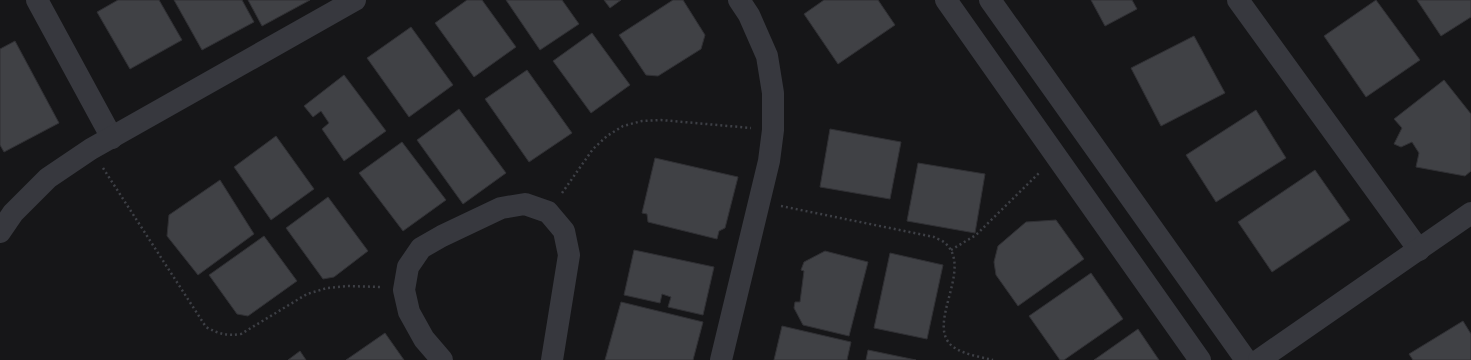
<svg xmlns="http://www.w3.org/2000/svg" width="1471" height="360" font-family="Karla,sans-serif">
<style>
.building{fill:#404145;stroke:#303034}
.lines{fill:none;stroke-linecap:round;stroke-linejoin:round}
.path{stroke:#3d3f45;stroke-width:2.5;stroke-dasharray:2 3;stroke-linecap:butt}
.minor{stroke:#37383e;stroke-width:22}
</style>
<rect width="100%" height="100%" fill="#161618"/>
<!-- building -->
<g class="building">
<path d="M 118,0 L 159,0 L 182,40 L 130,69 L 97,12 Z"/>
<path d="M 174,0 L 242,0 L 254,22 L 202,50 Z"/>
<path d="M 248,0 L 310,0 L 262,26 Z"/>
<path d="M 467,0 L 482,0 L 516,47 L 474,77 L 435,23 Z"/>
<path d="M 506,0 L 562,0 L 579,24 L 540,50 Z"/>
<path d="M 604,0 L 621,0 L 610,8 Z"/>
<path d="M 673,0 L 683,0 L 705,35 L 701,49 L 658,76 L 646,75 L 619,35 Z"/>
<path d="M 824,0 L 878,0 L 895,25 L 838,64 L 804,14 Z"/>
<path d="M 1091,0 L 1132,0 L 1137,9 L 1105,26 Z"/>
<path d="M 1376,0 L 1420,60 L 1366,97 L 1324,36 Z"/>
<path d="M 1417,0 L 1471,0 L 1471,17 L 1441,36 Z"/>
<path d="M 411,27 L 453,85 L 409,117 L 367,58 Z"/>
<path d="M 592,33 L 630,85 L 591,113 L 553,61 Z"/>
<path d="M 1194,36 L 1225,93 L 1161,126 L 1131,68 Z"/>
<path d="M 15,41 L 59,123 L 4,152 L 0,145 L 0,49 Z"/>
<path d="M 527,70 L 572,133 L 529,162 L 485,99 Z"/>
<path d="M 344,75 L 386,131 L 344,161 L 322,129 L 329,123 L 321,111 L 313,117 L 304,106 Z"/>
<path d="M 1444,80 L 1471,114 L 1471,171 L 1465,176 L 1416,167 L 1419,153 L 1412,142 L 1401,147 L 1394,144 L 1402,128 L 1394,119 Z"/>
<path d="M 459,109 L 506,173 L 463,204 L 417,140 Z"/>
<path d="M 1256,110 L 1286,158 L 1216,202 L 1186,155 Z"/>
<path d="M 830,129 L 901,142 L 890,199 L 820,187 Z"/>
<path d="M 276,136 L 314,189 L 271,220 L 234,167 Z"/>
<path d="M 402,142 L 446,200 L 403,231 L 359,173 Z"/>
<path d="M 655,158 L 738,177 L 725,228 L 719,231 L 717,239 L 648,222 L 647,214 L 642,213 Z"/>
<path d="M 918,163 L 985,174 L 975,233 L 907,221 Z"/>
<path d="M 1315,170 L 1350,220 L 1272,272 L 1238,222 Z"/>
<path d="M 220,180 L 254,234 L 198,275 L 167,236 L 169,215 Z"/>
<path d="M 328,197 L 368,251 L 334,277 L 323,279 L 286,228 Z"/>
<path d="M 1056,220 L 1084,259 L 1018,306 L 996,275 L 994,262 L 998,246 L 1026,222 Z"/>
<path d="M 264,236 L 297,281 L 248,316 L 237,314 L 209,275 Z"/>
<path d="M 634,250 L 714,267 L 703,315 L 668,307 L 671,297 L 662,294 L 660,303 L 624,295 Z"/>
<path d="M 825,251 L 868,262 L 849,336 L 803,325 L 794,308 L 795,302 L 800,302 L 804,271 L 801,270 L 804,262 Z"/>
<path d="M 890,253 L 943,265 L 927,339 L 874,328 Z"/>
<path d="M 1091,273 L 1123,319 L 1064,360 L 1060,360 L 1029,316 Z"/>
<path d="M 621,302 L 703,322 L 693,360 L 605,360 Z"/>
<path d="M 1463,321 L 1471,334 L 1471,360 L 1413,360 L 1409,354 Z"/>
<path d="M 782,326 L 851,342 L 847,360 L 774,360 Z"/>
<path d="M 1138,329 L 1159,360 L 1094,360 Z"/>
<path d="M 385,333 L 404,360 L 346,360 Z"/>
<path d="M 868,350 L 916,360 L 866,360 Z"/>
<path d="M 300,351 L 306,360 L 288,360 Z"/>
</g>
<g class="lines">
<!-- path -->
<g class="path">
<path d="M 103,168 L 206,327 C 219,334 227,336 241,334 L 307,294 L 327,288 L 347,286 L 381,287"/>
<path d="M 562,193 L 593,149 L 607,136 L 623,126 L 642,121 L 661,120 L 751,128"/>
<path d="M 781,206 L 934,237 C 937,239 942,240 945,243 C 975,269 922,328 955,348 C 966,355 981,357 993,360"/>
<path d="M 951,250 L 976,235 L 1039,173"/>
</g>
<!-- minor -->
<g class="minor">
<path d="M 37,0 L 112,138"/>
<path d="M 946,0 L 1200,360"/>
<path d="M 990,0 L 1246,360"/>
<path d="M 1238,0 L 1419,250"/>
<path d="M 0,232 L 13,213 L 48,178 L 91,149 L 355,0"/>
<path d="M 442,360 L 424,339 L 409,312 L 404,290 L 408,267 L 421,248 L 442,236 L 501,208 L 525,204 L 548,212 L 564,231 L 569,255 L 552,360"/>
<path d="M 721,360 L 769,161 L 773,130 L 773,93 L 767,56 L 749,15 L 739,0"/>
<path d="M 1259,360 L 1471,213"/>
</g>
</g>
</svg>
